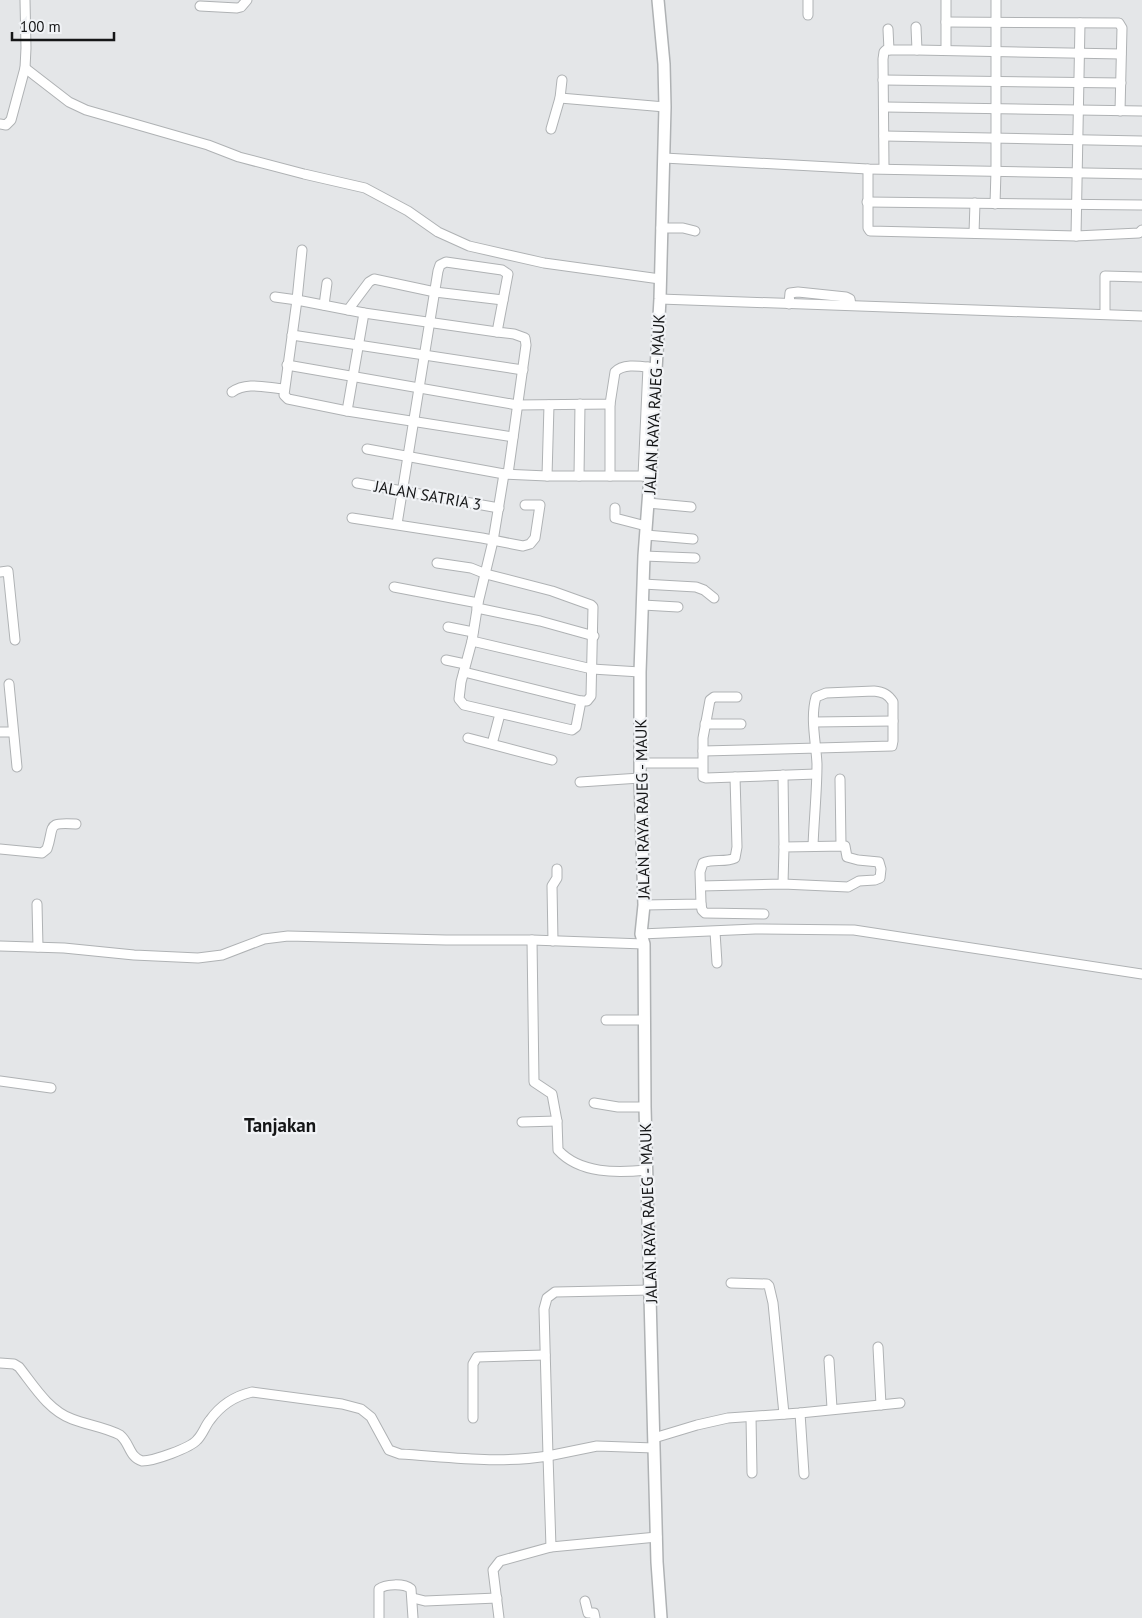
<svg xmlns="http://www.w3.org/2000/svg" width="1142" height="1618" font-family="'PT Sans',sans-serif">
<style>
.lines{fill:none;stroke-linecap:round;stroke-linejoin:round}
.minor-casing{stroke:#afb2b4;stroke-width:11}
.major-casing{stroke:#afb2b4;stroke-width:14}
.minor{stroke:#fff;stroke-width:9}
.major{stroke:#fff;stroke-width:11}
.labels{text-anchor:middle;dominant-baseline:central;stroke-width:4.5;stroke-linejoin:round;paint-order:stroke}
.street-label{font-size:16px;fill:#151617;stroke:#f1f3f6}
.quarter-label{font-size:19px;font-weight:bold;fill:#151617;stroke:#f1f3f6}
</style>
<rect width="100%" height="100%" fill="#e4e6e8"/>
<g class="lines">
<defs>
<g id="minor">
<path d="M 808,0 L 808,15"/>
<path d="M 946,0 L 946,50"/>
<path d="M 200,6 L 237,8 L 241,7 L 247,0"/>
<path d="M 946,22 L 1119,23 L 1122,28 L 1120,111"/>
<path d="M 916,27 L 917,50"/>
<path d="M 888,29 L 889,50"/>
<path d="M 25,68 L 69,102 L 86,110 L 208,145 L 239,157 L 304,174 L 365,188 L 408,211 L 438,232 L 469,246 L 544,263 L 660,279"/>
<path d="M 883,80 L 1121,83"/>
<path d="M 560,98 L 665,107"/>
<path d="M 885,107 L 1142,111"/>
<path d="M 0,124 L 6,125 L 11,120 L 25,68 L 26,48 L 25,0"/>
<path d="M 551,129 L 560,98 L 562,80"/>
<path d="M 884,136 L 1142,141"/>
<path d="M 664,158 L 868,169 L 1142,174"/>
<path d="M 884,168 L 883,59 L 884,52 L 886,50 L 917,50 L 1121,54"/>
<path d="M 868,169 L 868,228 L 870,231 L 1076,236 L 1139,233 L 1142,230"/>
<path d="M 867,202 L 1142,205"/>
<path d="M 995,204 L 996,171 L 996,0"/>
<path d="M 661,228 L 683,228 L 695,231"/>
<path d="M 974,233 L 975,203"/>
<path d="M 1076,236 L 1080,23"/>
<path d="M 275,297 L 297,300 L 302,250"/>
<path d="M 660,299 L 1142,316"/>
<path d="M 789,304 L 790,293 L 798,292 L 846,297 L 850,299 L 851,305"/>
<path d="M 324,305 L 327,283"/>
<path d="M 348,310 L 369,282 L 374,279 L 435,292 L 503,300"/>
<path d="M 1105,314 L 1105,276 L 1142,277"/>
<path d="M 497,332 L 364,313 L 297,300 L 284,395 L 288,399 L 347,411 L 513,437"/>
<path d="M 292,335 L 523,370"/>
<path d="M 287,365 L 517,405 L 610,404 L 615,372 C 624,362 644,367 656,368"/>
<path d="M 232,392 C 247,381 267,388 284,389"/>
<path d="M 610,404 L 610,476"/>
<path d="M 347,411 L 364,313"/>
<path d="M 367,449 L 504,474 L 547,476 L 650,476"/>
<path d="M 504,474 L 493,541 L 478,603 L 472,641 L 461,682 L 459,699 L 464,705 L 572,730 L 576,727 L 581,701"/>
<path d="M 547,476 L 549,405"/>
<path d="M 579,476 L 580,404"/>
<path d="M 643,476 L 648,367"/>
<path d="M 357,483 L 499,508"/>
<path d="M 648,503 L 691,507"/>
<path d="M 615,508 L 615,518 L 646,526"/>
<path d="M 352,518 L 482,538 L 523,546 L 530,544 L 535,538 L 540,505 L 525,505"/>
<path d="M 397,524 L 438,271 L 440,265 L 446,262 L 502,270 L 508,274 L 497,332 L 514,334 L 525,338 L 526,345 L 508,474"/>
<path d="M 646,535 L 693,539"/>
<path d="M 644,556 L 695,558"/>
<path d="M 437,563 L 471,568 L 486,574 L 552,591 L 591,605 L 593,607 L 591,696 L 587,701 L 581,701 L 464,672"/>
<path d="M 0,572 L 8,571 L 15,640"/>
<path d="M 643,584 L 696,587 L 704,590 L 714,598"/>
<path d="M 394,587 L 478,603"/>
<path d="M 643,605 L 678,607"/>
<path d="M 477,608 L 540,621 L 594,636"/>
<path d="M 448,627 L 473,632"/>
<path d="M 472,641 L 592,669 L 640,672"/>
<path d="M 446,660 L 465,664"/>
<path d="M 9,684 L 17,767"/>
<path d="M 737,697 L 714,697 L 710,700 L 703,738 L 703,777 L 706,778 L 816,774"/>
<path d="M 814,722 L 893,721"/>
<path d="M 705,724 L 741,724"/>
<path d="M 0,732 L 13,732"/>
<path d="M 468,738 L 552,760"/>
<path d="M 492,744 L 500,714"/>
<path d="M 703,751 L 892,746 L 893,741 L 893,702 C 888,694 883,692 874,691 L 826,693 L 816,697 C 810,718 816,742 817,764 C 817,791 814,819 813,846"/>
<path d="M 640,763 L 702,763"/>
<path d="M 783,775 L 784,847"/>
<path d="M 840,779 L 841,845"/>
<path d="M 580,782 L 640,778"/>
<path d="M 0,849 L 42,853 L 47,849 C 55,826 45,822 76,824"/>
<path d="M 701,886 L 783,884 L 848,887 L 859,881 L 875,880 L 880,878 L 881,869 L 879,862 L 858,860 L 847,857 L 845,846 L 784,847 L 783,884"/>
<path d="M 37,904 L 38,947"/>
<path d="M 701,904 L 702,910 L 705,913 L 764,914"/>
<path d="M 644,905 L 701,904 L 700,872 L 703,863 C 713,858 725,863 735,858 L 737,847 L 735,777"/>
<path d="M 715,932 L 717,963"/>
<path d="M 641,934 L 755,929 L 854,930 L 1142,974"/>
<path d="M 532,940 L 534,1082 L 552,1094 L 557,1121 L 558,1150 C 580,1174 617,1173 647,1170"/>
<path d="M 553,941 L 552,886 L 557,878 L 557,869"/>
<path d="M 0,946 L 64,948 L 134,955 L 198,958 L 222,955 L 264,939 L 288,936 L 446,940 L 532,940 L 644,944"/>
<path d="M 606,1020 L 644,1020"/>
<path d="M 0,1081 L 51,1088"/>
<path d="M 594,1103 L 618,1107 L 645,1107"/>
<path d="M 522,1122 L 557,1121"/>
<path d="M 731,1283 L 767,1284 L 769,1286 L 773,1303 L 784,1414"/>
<path d="M 651,1290 L 555,1292 L 547,1298 L 544,1309 L 548,1456 L 597,1446 L 654,1448"/>
<path d="M 878,1347 L 881,1405"/>
<path d="M 829,1360 L 832,1408"/>
<path d="M 0,1363 L 14,1364 L 19,1367 C 34,1386 48,1410 72,1419 C 87,1425 105,1427 120,1435 C 130,1443 129,1457 142,1461 C 154,1461 190,1448 197,1440 C 203,1434 205,1426 210,1420 C 220,1406 235,1396 252,1392 L 342,1404 L 361,1409 L 371,1417 L 389,1450 L 400,1454 C 449,1457 499,1464 548,1456 L 551,1547"/>
<path d="M 800,1413 L 804,1474"/>
<path d="M 751,1417 L 752,1473"/>
<path d="M 473,1418 L 473,1364 L 477,1357 L 545,1355"/>
<path d="M 654,1438 L 697,1425 L 728,1418 L 800,1413 L 900,1403"/>
<path d="M 413,1598 L 425,1601 L 497,1598"/>
<path d="M 585,1601 L 588,1613 L 594,1613 L 595,1618"/>
<path d="M 379,1618 L 379,1589 C 385,1584 404,1583 411,1589 L 413,1618"/>
<path d="M 499,1618 L 493,1570 L 500,1561 L 551,1547 L 657,1537"/>
</g>
<path id="major" d="M 658,0 L 664,64 L 665,107 L 660,299 L 650,476 L 644,556 L 640,672 L 640,778 L 644,905 L 641,934 L 644,944 L 645,1107 L 657,1562 L 661,1618"/>
</defs>
<!-- minor casing -->
<use href="#minor" class="minor-casing"/>
<!-- major casing -->
<use href="#major" class="major-casing"/>
<!-- minor -->
<use href="#minor" class="minor"/>
<!-- major -->
<use href="#major" class="major"/>
</g>
<g class="labels">
<!-- street labels -->
<g class="street-label">
<text transform="translate(654 404) rotate(-87)">JALAN RAYA RAJEG - MAUK</text>
<text transform="translate(428 495) rotate(10)">JALAN SATRIA 3</text>
<text transform="translate(642 809) rotate(-91)">JALAN RAYA RAJEG - MAUK</text>
<text transform="translate(648 1213) rotate(-92)">JALAN RAYA RAJEG - MAUK</text>
</g>
<!-- quarter labels -->
<g class="quarter-label">
<text x="280" y="1125">Tanjakan</text>
</g>
</g>
<!-- scale -->
<path d="M12 32v8h102v-8" fill="none" stroke="#151617" stroke-width="2.5"/>
<text x="20" y="32" font-size="15" fill="#151617" stroke="#f1f3f6" stroke-width="4" paint-order="stroke">100 m</text>
</svg>
